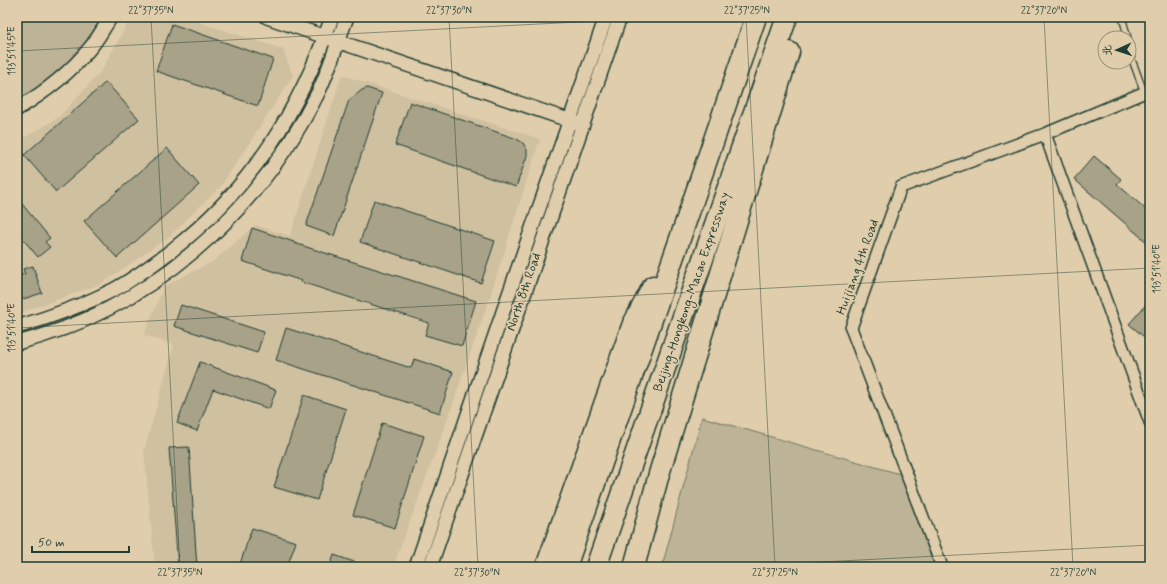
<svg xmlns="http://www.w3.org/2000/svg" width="1167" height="584" font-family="Mynerve,'LXGW WenKai TC',sans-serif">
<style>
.built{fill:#cfc0a0}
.green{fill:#bdb396;stroke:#6e7865}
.building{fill:#a7a288;stroke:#1f3d34}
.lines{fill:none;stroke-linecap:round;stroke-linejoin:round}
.service-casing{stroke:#1f3d34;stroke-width:8}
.minor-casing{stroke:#1f3d34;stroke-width:14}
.tertiary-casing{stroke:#1f3d34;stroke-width:16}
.motorway-casing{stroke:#1f3d34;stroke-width:23}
.service{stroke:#e0cdab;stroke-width:5.5}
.minor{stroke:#e0cdab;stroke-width:11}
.tertiary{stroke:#e0cdab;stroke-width:13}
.motorway{stroke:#e0cdab;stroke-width:20}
.ticks{fill:none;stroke:#1f3d34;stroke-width:1;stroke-opacity:0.45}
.labels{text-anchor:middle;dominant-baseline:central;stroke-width:3.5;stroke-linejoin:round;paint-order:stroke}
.street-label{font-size:13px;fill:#1f3d34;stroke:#e0cdab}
.neatline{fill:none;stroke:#1f3d34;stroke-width:1.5}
.ticks-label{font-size:10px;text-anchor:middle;fill:#1f3d34}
</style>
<rect width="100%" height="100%" fill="#e0cdab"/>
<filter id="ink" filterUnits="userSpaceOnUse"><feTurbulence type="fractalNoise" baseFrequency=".025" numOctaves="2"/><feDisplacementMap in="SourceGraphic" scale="8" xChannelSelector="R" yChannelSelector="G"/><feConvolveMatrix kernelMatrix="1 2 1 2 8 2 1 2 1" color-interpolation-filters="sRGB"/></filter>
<g filter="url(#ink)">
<!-- built -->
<g class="built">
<path d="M 131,17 L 182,17 L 283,49 L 293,76 L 221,186 L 170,236 L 101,284 L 17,314 L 17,142 L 59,117 L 102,70 Z"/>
<path d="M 342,75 L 540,139 L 489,300 L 442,435 L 393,567 L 155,567 L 144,451 L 174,345 L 144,335 L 164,286 L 214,261 L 255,225 L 290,236 Z"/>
</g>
<!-- green -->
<g class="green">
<path d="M 17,17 L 111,17 L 91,48 L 17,109 Z"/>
<path d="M 702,417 L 900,474 L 935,567 L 662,567 Z"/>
</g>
<!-- building -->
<g class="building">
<path d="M 172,24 L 273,59 L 258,106 L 156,71 Z"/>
<path d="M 106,82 L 139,119 L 56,192 L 24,155 Z"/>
<path d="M 367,88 L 382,93 L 334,236 L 306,226 L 349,100 L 362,90 Z"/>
<path d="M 410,102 L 517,139 L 523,143 L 527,150 L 527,156 L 516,187 L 395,145 Z"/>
<path d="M 167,148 L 199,185 L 117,258 L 84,221 Z"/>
<path d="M 1094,156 L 1121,179 L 1117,184 L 1150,213 L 1150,245 L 1074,179 Z"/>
<path d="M 17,198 L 50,238 L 45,242 L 50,247 L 38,257 L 17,232 Z"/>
<path d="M 374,200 L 495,241 L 481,283 L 360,242 Z"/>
<path d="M 252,228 L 294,242 L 294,243 L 476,301 L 462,346 L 425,335 L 429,323 L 301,282 L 302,281 L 242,261 Z"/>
<path d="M 33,266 L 42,293 L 17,301 L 17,276 L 25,274 L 23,269 Z"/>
<path d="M 1150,300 L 1150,342 L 1129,324 Z"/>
<path d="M 181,305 L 264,332 L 257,353 L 174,326 Z"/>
<path d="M 286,328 L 411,368 L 414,359 L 453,372 L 440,413 L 276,360 Z"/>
<path d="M 200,362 L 276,390 L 269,409 L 213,389 L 197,431 L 177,423 Z"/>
<path d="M 304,395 L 346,409 L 317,500 L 274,487 Z"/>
<path d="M 382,423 L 424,436 L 395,528 L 353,515 Z"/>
<path d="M 189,447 L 197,567 L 178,567 L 169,448 Z"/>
<path d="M 252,528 L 296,542 L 287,567 L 239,567 Z"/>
<path d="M 334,555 L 363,565 L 362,567 L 330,567 Z"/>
</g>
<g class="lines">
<defs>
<g id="service">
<path d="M 1122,17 L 1128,38"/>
<path d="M 1129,44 L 1131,57 L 1144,92"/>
</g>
<g id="minor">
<path d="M 1045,134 L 1150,422"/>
<path d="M 942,567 L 851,328 L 901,187 L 1045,134 L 1150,90"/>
</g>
<g id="tertiary">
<path d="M 267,17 L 577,123"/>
<path d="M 17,109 C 44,93 70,73 90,48 C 98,39 104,27 111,17"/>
<path d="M 17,327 C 50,317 82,306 113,290 C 133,280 153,264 171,251 C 251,189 299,112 332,17"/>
<path d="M 17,343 C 150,310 259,212 319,91 C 330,67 338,41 347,17"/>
<path d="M 416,567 L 509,294 L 606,17"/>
<path d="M 430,567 L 620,17"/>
</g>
<g id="motorway">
<path d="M 546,567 L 632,326 L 653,286"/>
<path d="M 566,567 L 684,227 L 756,17"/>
<path d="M 596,567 L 787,17"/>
<path d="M 634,567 L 659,474 L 789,52"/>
</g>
</defs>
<!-- service casing -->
<use href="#service" class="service-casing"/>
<!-- minor casing -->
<use href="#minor" class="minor-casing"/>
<!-- tertiary casing -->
<use href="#tertiary" class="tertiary-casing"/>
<!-- motorway casing -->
<use href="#motorway" class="motorway-casing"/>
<!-- service -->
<use href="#service" class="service"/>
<!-- minor -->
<use href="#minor" class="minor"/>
<!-- tertiary -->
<use href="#tertiary" class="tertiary"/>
<!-- motorway -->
<use href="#motorway" class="motorway"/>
</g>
</g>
<!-- ticks -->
<path class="ticks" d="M 151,17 L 180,567M 449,17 L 478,567M 746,17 L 775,567M 1044,17 L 1073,567M 17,51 L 675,17M 17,328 L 1150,268M 725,567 L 1150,545"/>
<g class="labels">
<!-- street labels -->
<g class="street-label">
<text transform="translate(858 267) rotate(-70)">Huijiang 4th Road</text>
<text transform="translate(524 292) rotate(-71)">North 8th Road</text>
<text transform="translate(692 292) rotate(-71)">Beijing-Hongkong-Macao Expressway</text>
</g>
</g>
<!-- margin -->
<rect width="1167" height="584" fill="none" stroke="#e0cdab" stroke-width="44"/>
<!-- north arrow -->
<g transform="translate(1117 50) rotate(267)"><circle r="19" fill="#e0cdab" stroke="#93937b"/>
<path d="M0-3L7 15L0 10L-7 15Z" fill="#1f3d34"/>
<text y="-6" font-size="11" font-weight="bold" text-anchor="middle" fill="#1f3d34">北</text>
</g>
<!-- scale -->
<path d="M32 546v6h97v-6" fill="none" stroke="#1f3d34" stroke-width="2"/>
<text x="38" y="546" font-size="12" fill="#1f3d34" stroke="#e0cdab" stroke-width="3" paint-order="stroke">50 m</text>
<rect x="22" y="22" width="1123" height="540" class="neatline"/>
<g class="ticks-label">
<text x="151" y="14">22°37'35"N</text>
<text x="449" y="14">22°37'30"N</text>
<text x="747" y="14">22°37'25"N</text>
<text x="1044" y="14">22°37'20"N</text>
<text transform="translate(11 51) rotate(-90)" y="4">113°51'45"E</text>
<text transform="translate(1156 269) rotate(-90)" y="4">113°51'40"E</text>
<text transform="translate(11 328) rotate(-90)" y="4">113°51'40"E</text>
<text x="180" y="576">22°37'35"N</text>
<text x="477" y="576">22°37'30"N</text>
<text x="775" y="576">22°37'25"N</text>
<text x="1073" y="576">22°37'20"N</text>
</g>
</svg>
